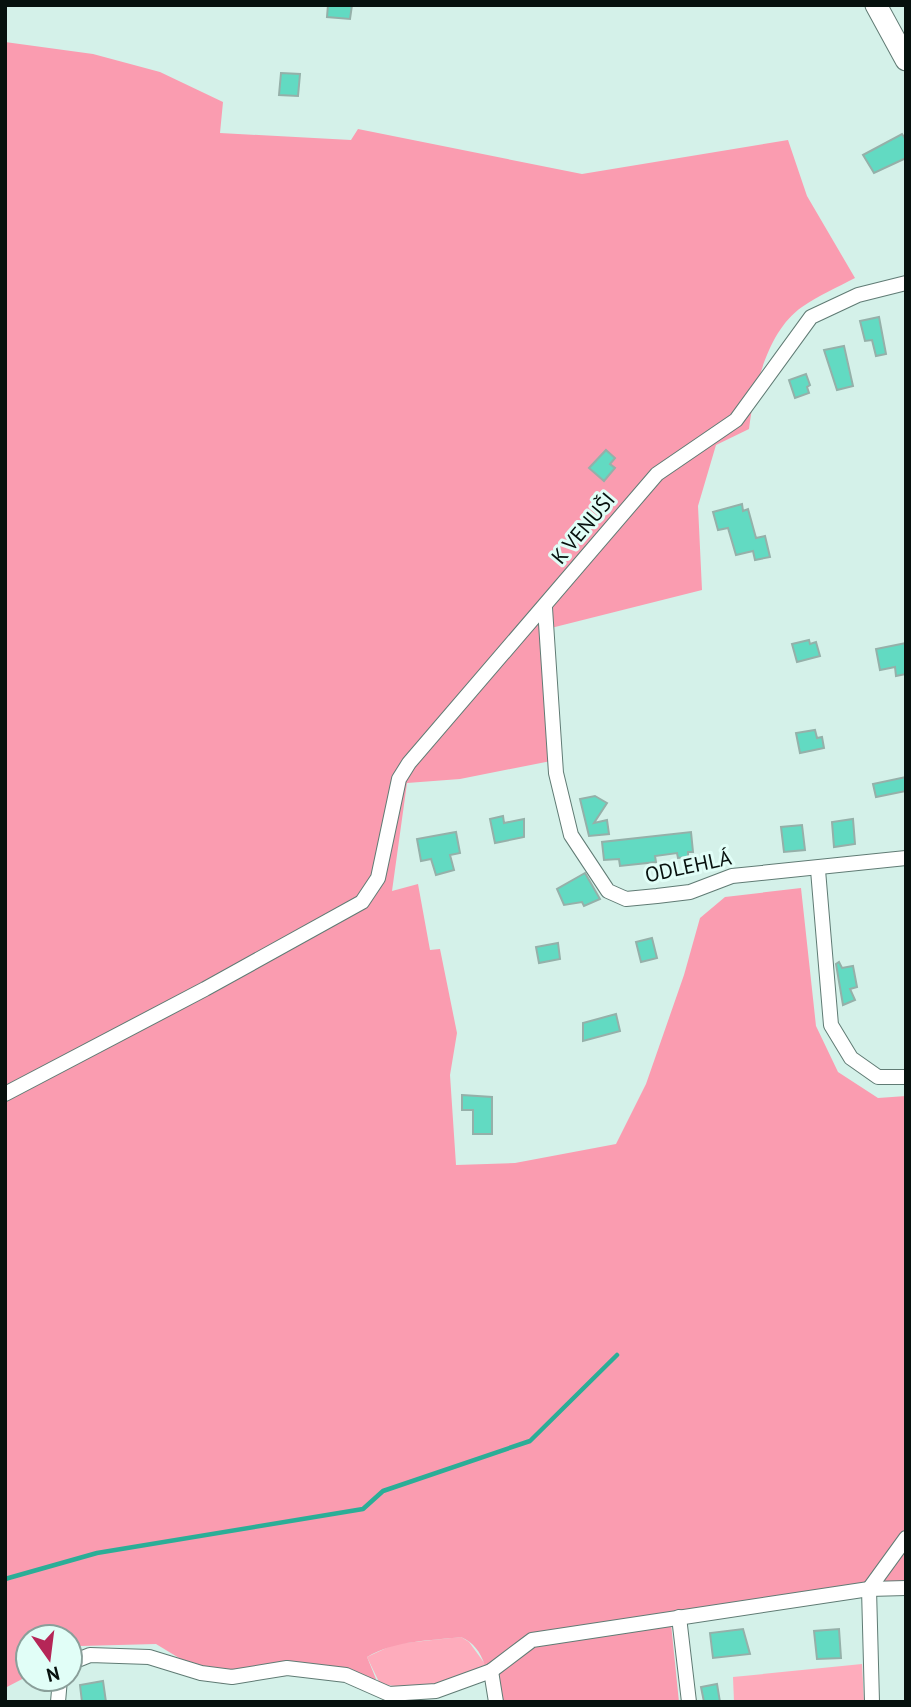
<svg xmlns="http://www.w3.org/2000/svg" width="911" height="1707" font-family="'PT Sans',sans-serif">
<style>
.green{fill:#feacbc}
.forest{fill:#fa9cb0}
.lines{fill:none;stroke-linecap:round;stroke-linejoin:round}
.stream{stroke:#2bae97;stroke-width:4.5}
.building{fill:#62dac2;stroke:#95b0a9;stroke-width:2}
.street-casing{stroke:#607b74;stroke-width:16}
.secondary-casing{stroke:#607b74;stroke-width:23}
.street{stroke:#fff;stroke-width:14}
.secondary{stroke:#fff;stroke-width:21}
.labels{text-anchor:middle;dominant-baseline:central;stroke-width:6;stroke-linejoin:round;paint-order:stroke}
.street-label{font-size:21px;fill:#07110e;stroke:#e1fef7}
</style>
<rect width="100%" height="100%" fill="#d4f1e9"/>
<!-- green -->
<g class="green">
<path d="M 461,1637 L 469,1642 L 488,1668 C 452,1681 418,1691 380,1684 L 367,1657 L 395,1644 Z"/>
<path d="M 862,1664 L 864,1702 L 734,1702 L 733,1677 Z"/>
</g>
<!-- forest -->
<path class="forest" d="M 5,42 L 93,54 L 160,72 L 223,102 L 220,133 L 351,140 L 358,129 L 582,174 L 788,140 L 807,196 L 855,278 C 838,287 819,295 802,307 C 767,331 754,389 749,429 L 716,445 L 698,506 L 702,590 L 551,628 L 556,760 L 460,779 L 407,783 L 392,891 L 418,884 L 430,950 L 440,949 L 457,1033 L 450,1075 L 456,1165 L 515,1163 L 616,1144 L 646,1084 L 684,975 L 700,918 L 725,897 L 801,888 L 816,1026 L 838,1072 L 878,1098 L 906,1096 L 906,1581 L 670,1614 L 679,1702 L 492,1702 C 489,1679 486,1647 461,1637 C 430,1641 395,1640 367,1657 L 376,1679 L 343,1679 L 318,1672 L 222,1684 L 156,1644 L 81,1646 L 70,1652 L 70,1637 L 28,1637 L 28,1676 L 5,1688 Z"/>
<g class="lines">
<!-- stream -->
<path class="stream" d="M 5,1579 L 97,1553 L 363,1509 L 383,1491 L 530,1441 L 617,1355"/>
</g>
<!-- building -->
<g class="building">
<path d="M 328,5 L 352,5 L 350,19 L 327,17 Z"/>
<path d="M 281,73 L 300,74 L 298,96 L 279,95 Z"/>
<path d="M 902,134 L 906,140 L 906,158 L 874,173 L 863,155 Z"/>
<path d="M 879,317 L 886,354 L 876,356 L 872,340 L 865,341 L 860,321 Z"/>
<path d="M 844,346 L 853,386 L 837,390 L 824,350 Z"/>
<path d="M 806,374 L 810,385 L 807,387 L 809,393 L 795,398 L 789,380 Z"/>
<path d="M 606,450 L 615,458 L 610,464 L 615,468 L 604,481 L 589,468 Z"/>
<path d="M 742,504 L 743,511 L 748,509 L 756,538 L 765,536 L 770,557 L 755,560 L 753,551 L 736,555 L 728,528 L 718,530 L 713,512 Z"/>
<path d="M 809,640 L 810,644 L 816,642 L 820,656 L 797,662 L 792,644 Z"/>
<path d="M 906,643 L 906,674 L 896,676 L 895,667 L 880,670 L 876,649 Z"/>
<path d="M 815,730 L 817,738 L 822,737 L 824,748 L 800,753 L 796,733 Z"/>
<path d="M 906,777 L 906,791 L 876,797 L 873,784 Z"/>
<path d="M 595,796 L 607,803 L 594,823 L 607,820 L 609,834 L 589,836 L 580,799 Z"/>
<path d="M 503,816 L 504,823 L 524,819 L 524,837 L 495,843 L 490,819 Z"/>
<path d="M 853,819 L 855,844 L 834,847 L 832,822 Z"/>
<path d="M 802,825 L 805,850 L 784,852 L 781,827 Z"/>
<path d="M 456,832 L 460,853 L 450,855 L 454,870 L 436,875 L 431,859 L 421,861 L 417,839 Z"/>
<path d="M 691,832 L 693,852 L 688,852 L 688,857 L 678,858 L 677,853 L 655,856 L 656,862 L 620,866 L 619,859 L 604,860 L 602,842 Z"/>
<path d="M 585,873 L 600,899 L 584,906 L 582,902 L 564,905 L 557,889 Z"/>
<path d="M 652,938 L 657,958 L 641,962 L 636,942 Z"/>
<path d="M 558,943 L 560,959 L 539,963 L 536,947 Z"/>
<path d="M 839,962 L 842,968 L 853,966 L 857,987 L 850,989 L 855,1000 L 843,1005 L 836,964 Z"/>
<path d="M 616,1014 L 620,1031 L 583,1041 L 583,1023 Z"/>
<path d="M 462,1095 L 492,1097 L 492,1134 L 473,1134 L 473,1110 L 462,1110 Z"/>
<path d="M 743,1629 L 750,1654 L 713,1658 L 710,1633 Z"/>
<path d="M 839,1629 L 841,1658 L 817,1659 L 814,1631 Z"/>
<path d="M 103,1681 L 106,1702 L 82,1702 L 80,1685 Z"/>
<path d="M 717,1684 L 720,1702 L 704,1702 L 701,1687 Z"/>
</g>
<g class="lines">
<defs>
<g id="street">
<path d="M 545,608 L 556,773 L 571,835 L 608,891 L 626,899 L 657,896 L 690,892 L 732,876 L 906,858"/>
<path d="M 818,870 L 831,1025 L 851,1058 L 878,1077 L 906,1077"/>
<path d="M 5,1094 L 205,989 L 362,902 L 378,878 L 399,779 L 409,763 L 657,474 L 736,420 L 811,317 L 858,295 L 906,283"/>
<path d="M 679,1617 L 689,1702"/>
<path d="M 70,1663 L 90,1655 L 149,1657 L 201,1673 L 232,1677 L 287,1668 L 346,1675 L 389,1694 L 436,1691 L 491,1671 L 532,1640 L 869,1589 L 906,1588"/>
<path d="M 491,1671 L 496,1702"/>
<path d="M 58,1702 L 60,1679"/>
<path d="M 872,1702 L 869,1589 L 906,1538"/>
</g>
<path id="secondary" d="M 876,5 L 906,60"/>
</defs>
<!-- street casing -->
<use href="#street" class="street-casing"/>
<!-- secondary casing -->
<use href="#secondary" class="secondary-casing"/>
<!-- street -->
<use href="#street" class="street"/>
<!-- secondary -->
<use href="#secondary" class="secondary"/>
</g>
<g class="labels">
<!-- street labels -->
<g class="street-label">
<text transform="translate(583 528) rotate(-50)">K VENUŠI</text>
<text transform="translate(688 866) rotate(-12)">ODLEHLÁ</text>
</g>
</g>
<!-- border -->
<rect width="911" height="1707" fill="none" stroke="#07110e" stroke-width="14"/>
<!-- north arrow -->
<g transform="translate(49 1658) rotate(166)"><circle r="33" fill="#e1fef7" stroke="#8a9f9a" stroke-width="2"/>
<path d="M0-5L12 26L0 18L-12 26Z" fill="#b52657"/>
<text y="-10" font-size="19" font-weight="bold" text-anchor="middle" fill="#07110e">N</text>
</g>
</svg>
